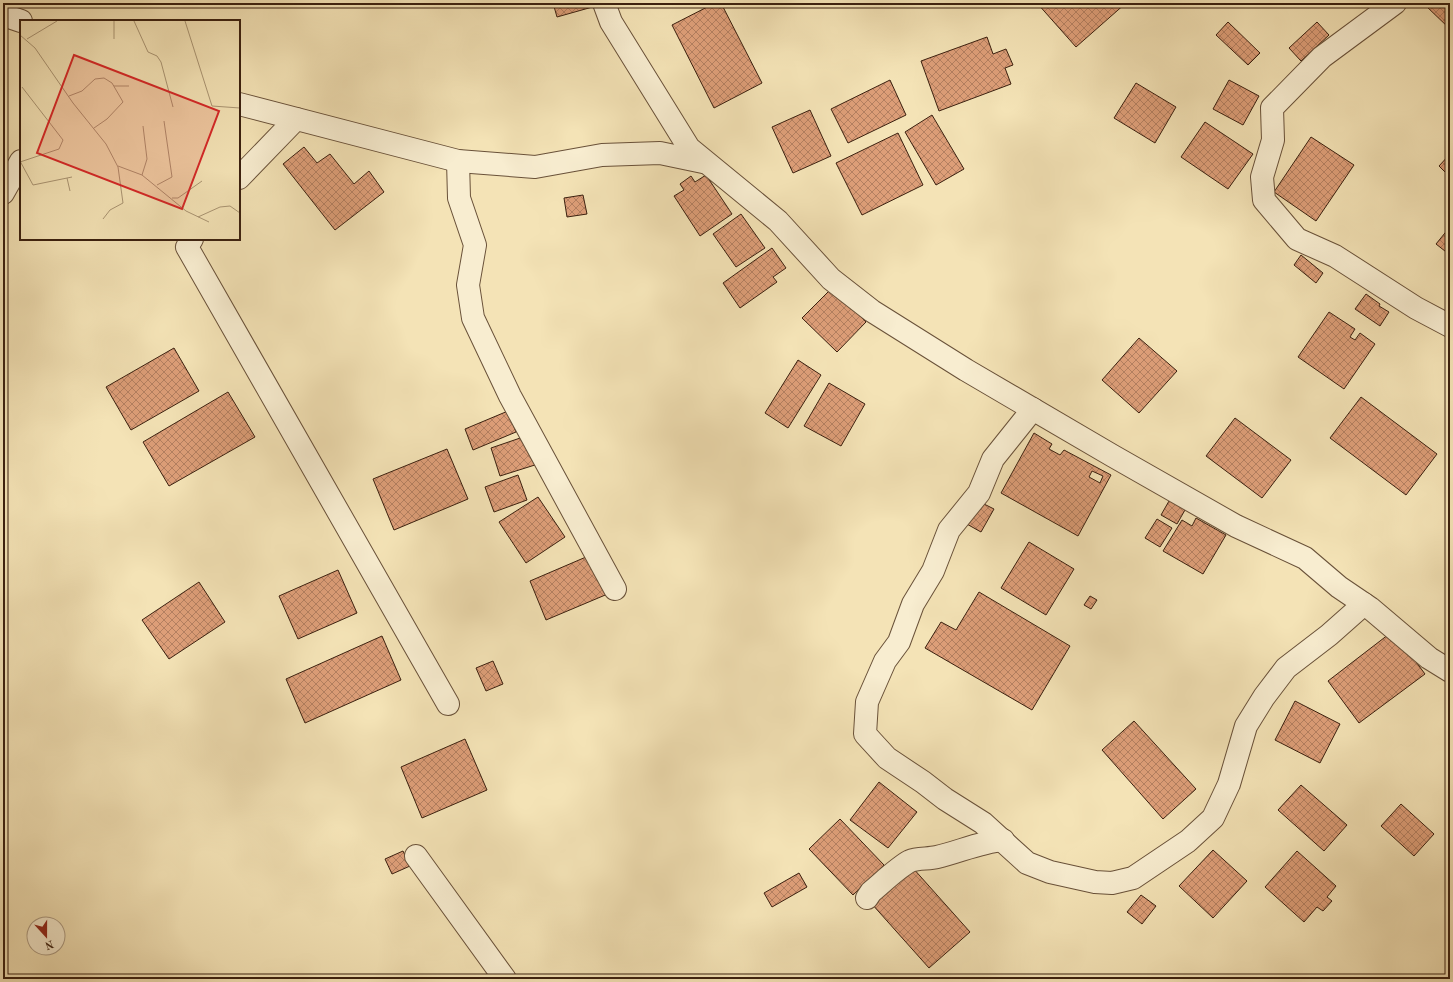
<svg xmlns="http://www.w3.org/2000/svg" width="1453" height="982" font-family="'Old Standard TT',serif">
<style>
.building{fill:url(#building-cross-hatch);stroke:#3b200f;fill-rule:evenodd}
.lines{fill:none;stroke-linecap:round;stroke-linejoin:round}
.minor-casing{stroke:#695139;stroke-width:24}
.minor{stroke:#f8edd0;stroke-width:22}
.inset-road{fill:none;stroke:#aa9573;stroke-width:1}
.view{fill:#d62828;fill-opacity:0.15;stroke:#d62828;stroke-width:2}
.inset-edge{fill:none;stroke:#3b200f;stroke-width:2}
</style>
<defs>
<pattern id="building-cross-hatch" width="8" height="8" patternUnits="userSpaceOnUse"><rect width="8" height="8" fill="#dd9e78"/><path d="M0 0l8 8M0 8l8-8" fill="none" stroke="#b48061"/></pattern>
</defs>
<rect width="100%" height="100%" fill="#f4e3b6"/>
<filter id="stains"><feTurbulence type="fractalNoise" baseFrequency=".005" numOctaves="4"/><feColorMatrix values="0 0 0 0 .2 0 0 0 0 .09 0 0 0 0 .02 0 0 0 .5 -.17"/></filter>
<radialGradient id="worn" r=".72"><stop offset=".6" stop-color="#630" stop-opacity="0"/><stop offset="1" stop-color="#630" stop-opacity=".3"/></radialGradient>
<!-- building -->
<g class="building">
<path d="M 553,3 L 596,3 L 596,6 L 557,17 Z"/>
<path d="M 715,3 L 721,3 L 762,83 L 714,108 L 672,25 Z"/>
<path d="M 1037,3 L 1126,3 L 1076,47 Z"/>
<path d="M 1429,3 L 1450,3 L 1450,29 L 1426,6 Z"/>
<path d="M 1228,22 L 1260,53 L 1248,65 L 1216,35 Z"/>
<path d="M 1317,22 L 1329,35 L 1301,61 L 1289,48 Z"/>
<path d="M 987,37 L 993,54 L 1006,49 L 1013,65 L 1005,68 L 1011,84 L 939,111 L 921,61 Z"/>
<path d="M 890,80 L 906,115 L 848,143 L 831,109 Z"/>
<path d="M 1229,80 L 1259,96 L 1243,125 L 1213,109 Z"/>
<path d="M 1136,83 L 1176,107 L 1155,143 L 1114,118 Z"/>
<path d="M 810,110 L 831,156 L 793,173 L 772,127 Z"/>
<path d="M 932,115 L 964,169 L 936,185 L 905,132 Z"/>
<path d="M 1205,122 L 1253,154 L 1228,189 L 1181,157 Z"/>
<path d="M 898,133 L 923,185 L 862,215 L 836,163 Z"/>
<path d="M 1311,137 L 1354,165 L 1316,221 L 1274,192 Z"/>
<path d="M 304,147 L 317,163 L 330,154 L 354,184 L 369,171 L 384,192 L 335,230 L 283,164 Z"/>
<path d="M 1450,154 L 1450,177 L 1439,166 Z"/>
<path d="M 706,175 L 732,214 L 700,236 L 674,196 L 684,190 L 680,184 L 691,176 L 695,182 Z"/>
<path d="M 583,195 L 587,214 L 567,217 L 564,198 Z"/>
<path d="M 741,214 L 765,248 L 736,267 L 713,234 Z"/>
<path d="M 1449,228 L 1450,229 L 1450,255 L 1436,244 Z"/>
<path d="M 772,248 L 786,268 L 773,277 L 777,282 L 740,308 L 723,283 Z"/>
<path d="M 1301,255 L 1323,273 L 1316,283 L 1294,265 Z"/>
<path d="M 832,288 L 866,322 L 837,352 L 802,318 Z"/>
<path d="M 1366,294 L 1380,304 L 1379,306 L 1389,312 L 1380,326 L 1355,309 Z"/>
<path d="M 1329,312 L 1355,329 L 1350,337 L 1355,340 L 1360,333 L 1375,344 L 1344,389 L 1298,357 Z"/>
<path d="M 1139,338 L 1177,371 L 1139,413 L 1102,380 Z"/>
<path d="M 174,348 L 199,391 L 131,430 L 106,387 Z"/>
<path d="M 798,360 L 821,375 L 788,428 L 765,413 Z"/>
<path d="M 829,383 L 865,404 L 841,446 L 804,426 Z"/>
<path d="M 228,392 L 255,437 L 169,486 L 143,442 Z"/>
<path d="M 1361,397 L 1437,454 L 1406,495 L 1330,438 Z"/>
<path d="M 508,411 L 516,432 L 473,450 L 465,429 Z"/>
<path d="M 1235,418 L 1291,460 L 1262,498 L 1206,456 Z"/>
<path d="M 1034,433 L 1052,444 L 1049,449 L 1060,455 L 1064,450 L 1111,475 L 1078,536 L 1001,493 ZM 1092,471 L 1103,476 L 1100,483 L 1089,477 Z"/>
<path d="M 529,435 L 538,464 L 500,476 L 491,448 Z"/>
<path d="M 447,449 L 468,499 L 394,530 L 373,479 Z"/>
<path d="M 518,475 L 527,500 L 494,512 L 485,487 Z"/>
<path d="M 1173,494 L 1189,503 L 1177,524 L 1161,515 Z"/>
<path d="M 538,497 L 565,537 L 526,563 L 499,522 Z"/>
<path d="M 978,501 L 994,509 L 981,532 L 965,523 Z"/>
<path d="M 1196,518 L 1226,535 L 1203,574 L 1163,551 L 1182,520 L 1192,526 Z"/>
<path d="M 1157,519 L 1172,528 L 1160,547 L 1145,538 Z"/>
<path d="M 1029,542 L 1074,569 L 1046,615 L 1001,588 Z"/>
<path d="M 593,554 L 610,593 L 546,620 L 530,581 Z"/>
<path d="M 338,570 L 357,613 L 298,639 L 279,596 Z"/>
<path d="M 199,582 L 225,622 L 169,659 L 142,620 Z"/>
<path d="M 979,592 L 1070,646 L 1032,710 L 925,648 L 941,622 L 956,630 Z"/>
<path d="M 1090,596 L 1097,600 L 1091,609 L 1084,605 Z"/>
<path d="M 1393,631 L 1425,674 L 1359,723 L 1328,681 Z"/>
<path d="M 382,636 L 401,680 L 305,723 L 286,679 Z"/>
<path d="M 493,661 L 503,684 L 486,691 L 476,668 Z"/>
<path d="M 1295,701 L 1340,724 L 1320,763 L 1275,740 Z"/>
<path d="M 1134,721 L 1196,789 L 1163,819 L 1102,750 Z"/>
<path d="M 465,739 L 487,790 L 422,818 L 401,767 Z"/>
<path d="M 879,782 L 917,812 L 888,848 L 850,820 Z"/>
<path d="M 1301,785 L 1347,825 L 1324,851 L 1278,810 Z"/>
<path d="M 1401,804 L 1434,834 L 1414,856 L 1381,826 Z"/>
<path d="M 840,819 L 884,865 L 853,895 L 809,849 Z"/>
<path d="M 1213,850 L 1247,881 L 1213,918 L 1179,886 Z"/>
<path d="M 403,851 L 410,866 L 392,874 L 385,859 Z"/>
<path d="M 1297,851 L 1336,886 L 1327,897 L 1332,901 L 1323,911 L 1317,907 L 1304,922 L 1265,887 Z"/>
<path d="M 912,867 L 970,932 L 929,968 L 871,903 Z"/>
<path d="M 799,873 L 807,887 L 772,907 L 764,893 Z"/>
<path d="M 1141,895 L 1156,906 L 1142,924 L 1127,912 Z"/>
</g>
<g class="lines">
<defs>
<g id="minor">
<path d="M 604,3 L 611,22 L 689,148 L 778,221 L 831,279 L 872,311 L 966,370 L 1113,456 L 1236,526 L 1305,558 L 1339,587 L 1370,608 L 1429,658 L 1450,671"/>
<path d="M 1395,3 L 1322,57 L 1272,108 L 1273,140 L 1262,177 L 1264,200 L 1297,239 L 1335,256 L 1416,308 L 1450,326"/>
<path d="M 3,15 L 21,21"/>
<path d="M 239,104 L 458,161 L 535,167 L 602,155 L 660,153 L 703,162"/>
<path d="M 458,161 L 459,198 L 475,245 L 468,285 L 473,318 L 510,396 L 615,589"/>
<path d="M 239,178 L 296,119"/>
<path d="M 3,193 L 21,161"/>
<path d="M 192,239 L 187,247 L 448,704"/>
<path d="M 1033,409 L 993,459 L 979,493 L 949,530 L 933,571 L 913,604 L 899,642 L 885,661 L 867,702 L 865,734 L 887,758 L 923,782 L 945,799 L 983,823 L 1027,863 L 1050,872 L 1095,882 L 1112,883 L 1133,878 L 1188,841 L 1213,818 L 1229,784 L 1246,726 L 1264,697 L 1286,668 L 1329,635 L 1364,604"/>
<path d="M 416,856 L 505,979"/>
<path d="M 867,898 L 871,892 C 882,883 897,868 910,861 C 917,858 929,859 937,857 C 959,852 980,842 1003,840"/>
</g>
</defs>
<!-- minor casing -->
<use href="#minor" class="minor-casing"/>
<!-- minor -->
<use href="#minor" class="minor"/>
</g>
<!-- overview -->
<g transform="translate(20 20)">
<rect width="220" height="220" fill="#f4e3b6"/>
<path class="inset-road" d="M 94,1 L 94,19M 114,1 L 128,32 L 137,36 L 141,42 L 153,87M 165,1 L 192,86 L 220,88M 0,15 L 15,28 L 53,83 L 86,124 L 98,147 L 103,183 L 90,190 L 83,199M 7,19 L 37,1M 94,66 L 109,66M 49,76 L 62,71 L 75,59 L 84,58 L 92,63 L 103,82 L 87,99 L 74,108M 0,141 L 13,165 L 52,157M 0,142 L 39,129 L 43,120 L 2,67M 98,146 L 122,155 L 166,191 L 189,202M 122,155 L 127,139 L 123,106M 47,158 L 50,171M 137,165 L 152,157 L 144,101M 152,178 L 158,178 L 182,161M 178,197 L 200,187 L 210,186 L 220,193"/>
<path class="view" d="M 54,35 L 199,91 L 162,189 L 17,133 Z"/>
<rect width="220" height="220" class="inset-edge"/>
</g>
<!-- margin -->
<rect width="1453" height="982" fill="none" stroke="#f4e3b6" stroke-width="16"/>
<rect x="4" y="4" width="1445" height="974" fill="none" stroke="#3b200f" stroke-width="2"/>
<rect x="8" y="8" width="1437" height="966" fill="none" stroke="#3b200f"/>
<!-- north arrow -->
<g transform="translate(46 936) rotate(159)"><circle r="19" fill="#f8edd0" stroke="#ac9b83"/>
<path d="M0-3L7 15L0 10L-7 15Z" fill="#8f2418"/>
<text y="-6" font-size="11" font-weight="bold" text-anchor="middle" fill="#3b200f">N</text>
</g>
<rect width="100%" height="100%" filter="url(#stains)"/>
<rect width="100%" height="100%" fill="url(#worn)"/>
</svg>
